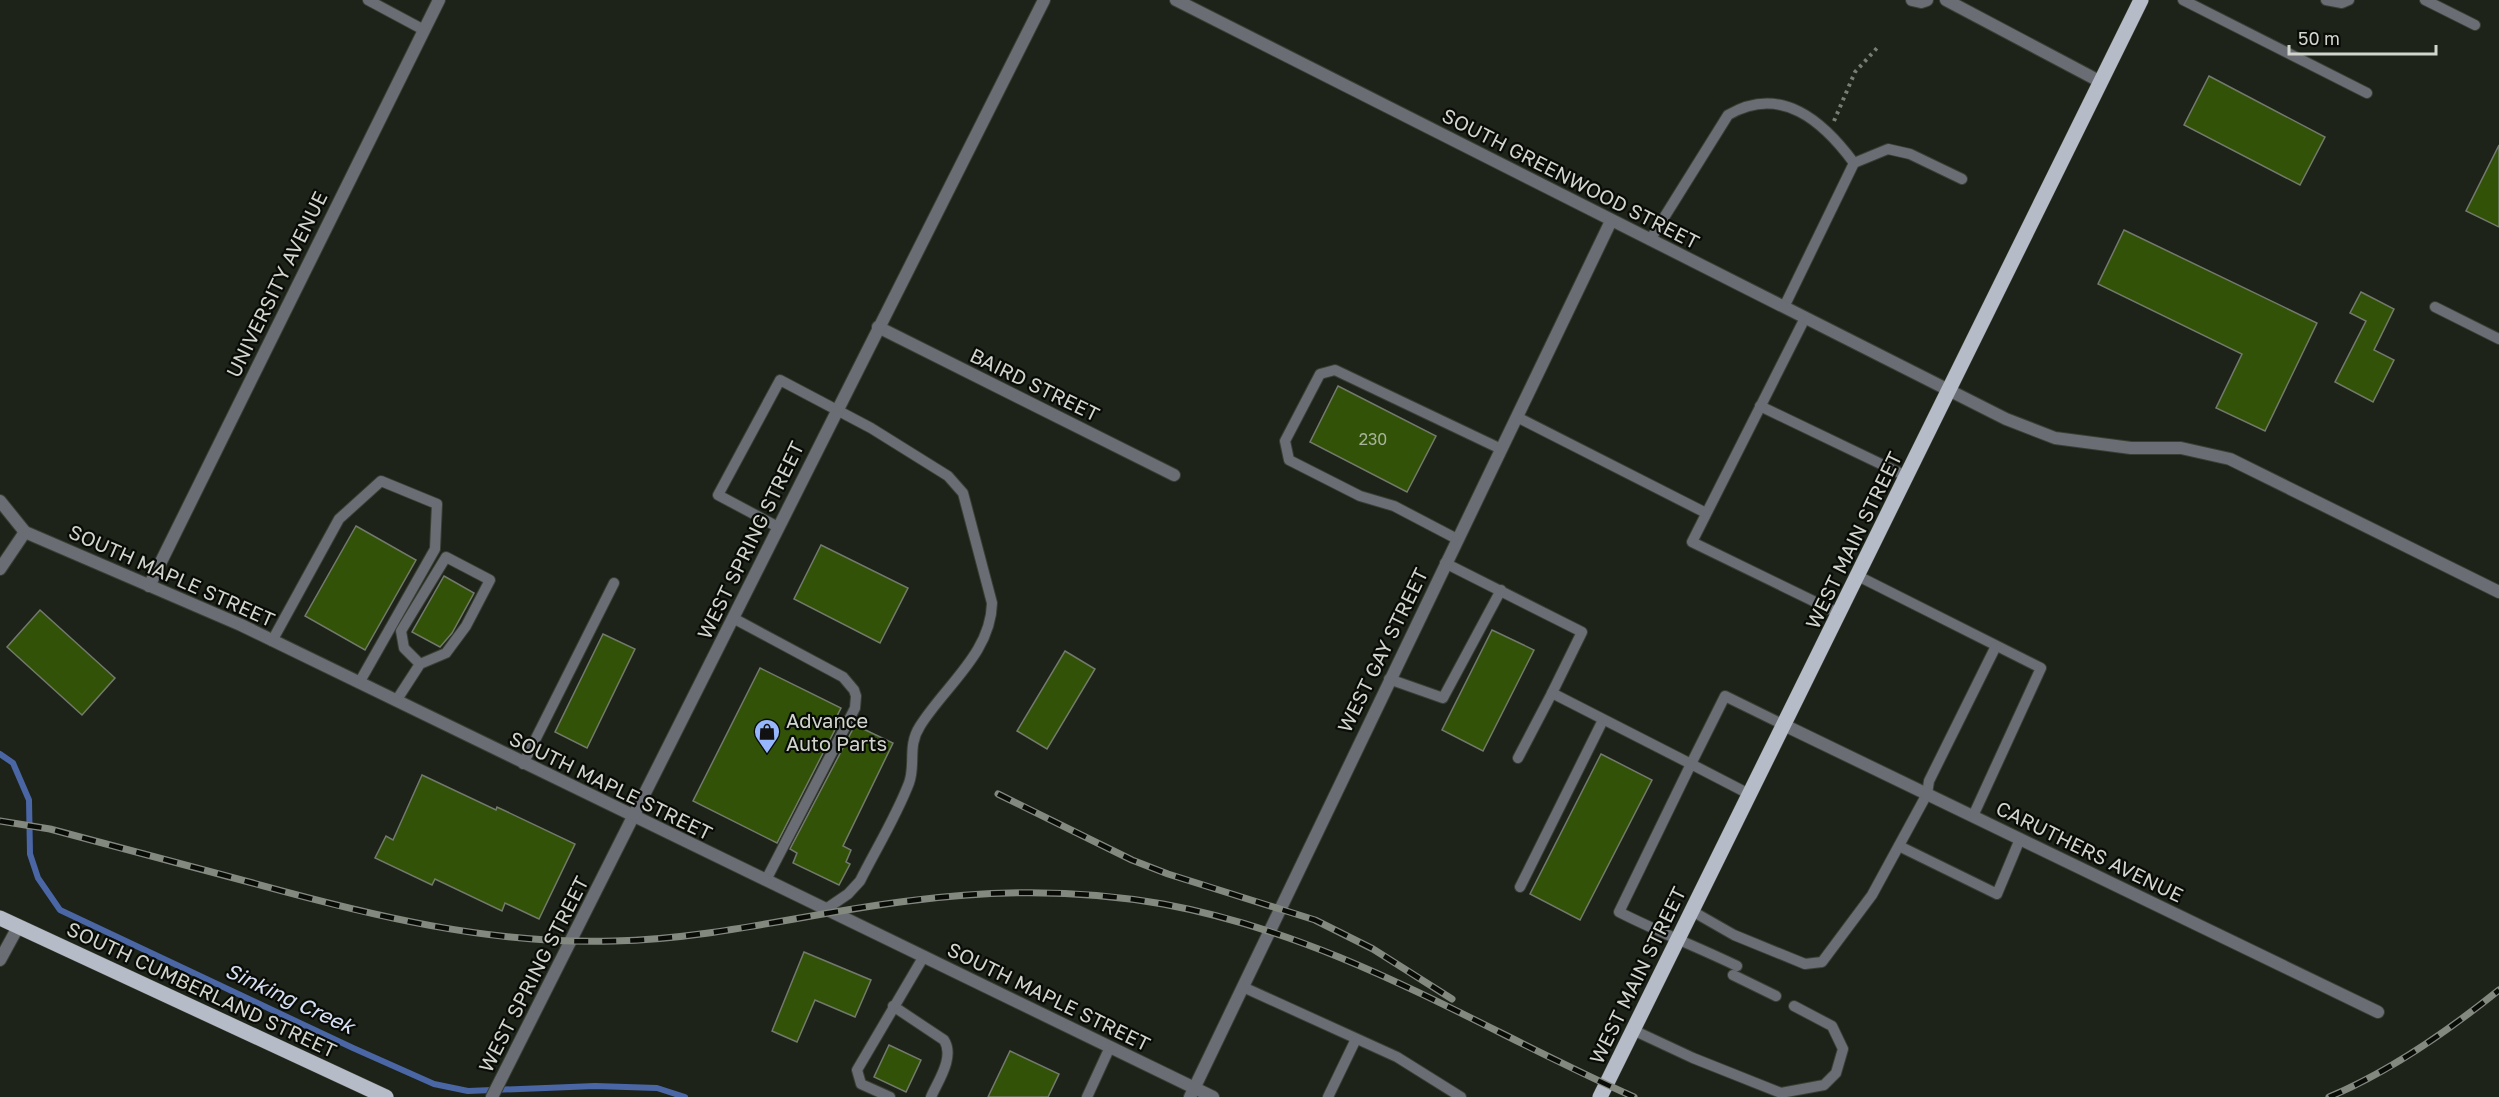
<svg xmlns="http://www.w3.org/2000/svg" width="2499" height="1097" font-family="'Golos Text',sans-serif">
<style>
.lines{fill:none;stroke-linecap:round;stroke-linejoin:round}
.stream{stroke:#4a66a5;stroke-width:6}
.building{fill:#325307;stroke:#737a6d;stroke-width:1.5}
.service-casing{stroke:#3a3f35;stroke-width:12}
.minor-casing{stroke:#3a3f35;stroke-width:14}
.tertiary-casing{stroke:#3a3f35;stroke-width:14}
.primary-casing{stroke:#3a3f35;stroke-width:16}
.path{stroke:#797e75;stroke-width:4;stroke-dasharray:3 4.5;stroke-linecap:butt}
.service{stroke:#6a6d73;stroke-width:10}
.minor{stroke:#6a6d73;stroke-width:12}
.tertiary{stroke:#6a6d73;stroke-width:12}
.primary{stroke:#b5bbc7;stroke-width:15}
.rail-casing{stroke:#848980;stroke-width:7}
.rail{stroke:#090b07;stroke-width:4.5;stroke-dasharray:14;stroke-linecap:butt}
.labels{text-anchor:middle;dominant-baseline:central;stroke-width:4.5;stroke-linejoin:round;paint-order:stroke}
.number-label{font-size:16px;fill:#a9b49c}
.street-label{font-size:20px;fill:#d1d5ce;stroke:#090b07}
.poi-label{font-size:20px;fill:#d1d5ce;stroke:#090b07;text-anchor:start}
.water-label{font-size:21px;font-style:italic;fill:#d7e0f3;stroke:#090b07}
</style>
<rect width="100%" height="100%" fill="#1d2318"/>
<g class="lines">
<!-- stream -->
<path class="stream" d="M 0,754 L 13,763 L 29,800 L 30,854 L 38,878 L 60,910 L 353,1048 L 434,1084 L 468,1091 L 595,1086 L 657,1088 L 685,1097"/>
</g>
<!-- building -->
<g class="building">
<path d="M 2209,76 L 2325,137 L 2300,185 L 2184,125 Z"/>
<path d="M 2499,145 L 2499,227 L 2466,211 Z"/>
<path d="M 2124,230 L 2317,323 L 2265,431 L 2216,408 L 2242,354 L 2098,284 Z"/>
<path d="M 2361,292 L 2394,309 L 2374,350 L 2394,360 L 2373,402 L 2335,382 L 2366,321 L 2350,313 Z"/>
<path d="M 1338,386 L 1436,436 L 1407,492 L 1310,442 Z"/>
<path d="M 356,526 L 416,560 L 365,650 L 305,616 Z"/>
<path d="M 821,545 L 908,588 L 880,643 L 794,599 Z"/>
<path d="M 444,576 L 474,593 L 452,633 L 440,647 L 412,632 Z"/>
<path d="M 40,610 L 115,678 L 82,715 L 7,647 Z"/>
<path d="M 1492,630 L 1534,650 L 1483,751 L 1442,730 Z"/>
<path d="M 603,634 L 635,649 L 587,748 L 555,732 Z"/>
<path d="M 1065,651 L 1095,669 L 1047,749 L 1017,731 Z"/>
<path d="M 760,668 L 841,708 L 837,716 L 841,718 L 777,843 L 693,801 Z"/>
<path d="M 855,725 L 893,743 L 843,846 L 851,850 L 846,862 L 850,864 L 839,885 L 793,863 L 797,853 L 790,849 Z"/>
<path d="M 1601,754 L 1652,780 L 1580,920 L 1530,894 Z"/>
<path d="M 422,775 L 496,810 L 497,807 L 575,844 L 539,919 L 505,903 L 502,911 L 435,879 L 432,885 L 375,858 L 386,836 L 393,840 Z"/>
<path d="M 804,952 L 871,980 L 855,1017 L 815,1000 L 797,1042 L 772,1031 Z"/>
<path d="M 889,1045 L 921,1060 L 906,1092 L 874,1077 Z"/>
<path d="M 1010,1051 L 1059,1074 L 1048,1097 L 988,1097 Z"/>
</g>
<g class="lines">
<defs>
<g id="service">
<path d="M 368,0 L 424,30"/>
<path d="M 2183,0 L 2367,93"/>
<path d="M 2326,0 L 2342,3 L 2349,0"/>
<path d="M 2425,0 L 2475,25"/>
<path d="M 1650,240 L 1728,115 C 1781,84 1823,121 1854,163"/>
<path d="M 1784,307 L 1854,163 L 1888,149 L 1910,154 L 1962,179"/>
<path d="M 2435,307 L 2499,339"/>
<path d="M 1805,318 L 1692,542 L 1840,614"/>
<path d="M 1760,406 L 1908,477"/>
<path d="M 1517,417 L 1706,513"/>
<path d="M 778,527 L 718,495 L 780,380 L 871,428 L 948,476 L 963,493 L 992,603 C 991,653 945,686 920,726 C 907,746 916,764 909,783 C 896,817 876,849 860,881 L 848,894 L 826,909"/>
<path d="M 1457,539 L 1394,506 L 1360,496 L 1289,460 L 1285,441 L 1320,374 L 1335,370 L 1501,449"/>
<path d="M 1445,563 L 1582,632 L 1552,693 L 1691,764 L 1725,696 L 1784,725"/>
<path d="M 1858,576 L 2041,668 L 1973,816"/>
<path d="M 733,618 L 843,677 L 854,690 L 856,696 L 855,708 L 766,880"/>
<path d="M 272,641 L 339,519 L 381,481 L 437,504 L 435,549 L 359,683"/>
<path d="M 1389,679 L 1443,698 L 1501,590"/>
<path d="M 396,701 L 420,664 L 446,653 L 466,626 L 490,580 L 446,557 L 401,631 L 404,648 L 420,664"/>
<path d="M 1518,758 L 1552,693"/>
<path d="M 523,764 L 614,583"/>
<path d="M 1899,846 L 1997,894 L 2020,839"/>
<path d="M 1520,887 L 1603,720"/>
<path d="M 1692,911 L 1734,935 L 1805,964 L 1822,962 L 1872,895 L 1927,794 L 1929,781 L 1996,646"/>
<path d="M 1737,966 C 1698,947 1658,932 1619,912 L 1691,764 L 1749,794"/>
<path d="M 1733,975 L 1776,996"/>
<path d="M 1243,987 L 1397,1057 L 1461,1097"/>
<path d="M 893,1006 L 944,1040 C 955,1057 938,1081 931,1097"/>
<path d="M 1633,1030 L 1693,1058 L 1781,1093 L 1824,1085 L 1836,1073 L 1843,1049 L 1832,1026 L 1794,1006"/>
<path d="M 890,1097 L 861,1084 L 857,1070 L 924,956"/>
<path d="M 1087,1097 L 1110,1047"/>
<path d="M 1328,1097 L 1356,1039"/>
</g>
<g id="minor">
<path d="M 1176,0 L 2006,419 L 2055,438 L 2131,448 L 2181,448 L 2230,459 L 2499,592"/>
<path d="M 1912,0 L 1921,2 L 1927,0"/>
<path d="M 1946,0 L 2101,82"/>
<path d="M 878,327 L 1174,475"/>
<path d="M 0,569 L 25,532"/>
<path d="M 149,586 L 439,0"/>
<path d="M 1784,725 L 2378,1012"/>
<path d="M 0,960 L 18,927"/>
<path d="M 492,1097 L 1044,0"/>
<path d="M 1190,1097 L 1611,221"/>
</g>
<path id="tertiary" d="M 0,501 L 25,532 L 241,625 L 1213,1097"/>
<g id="primary">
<path d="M 0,918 L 386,1097"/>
<path d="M 1600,1097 L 2141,0"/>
</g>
</defs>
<!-- service casing -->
<use href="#service" class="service-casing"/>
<!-- minor casing -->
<use href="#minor" class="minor-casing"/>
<!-- tertiary casing -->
<use href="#tertiary" class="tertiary-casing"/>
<!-- primary casing -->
<use href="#primary" class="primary-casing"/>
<!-- path -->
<path class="path" d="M 1834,121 L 1855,72 L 1877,48"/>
<!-- service -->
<use href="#service" class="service"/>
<!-- minor -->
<use href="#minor" class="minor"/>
<!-- tertiary -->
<use href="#tertiary" class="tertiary"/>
<!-- primary -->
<use href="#primary" class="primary"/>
<defs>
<g id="rail">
<path d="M 998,794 L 1132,860 L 1168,874 L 1315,920 L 1373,949 L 1452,999"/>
<path d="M 0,821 L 50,829 C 116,847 183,864 249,882 C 369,915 489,945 614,941 C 713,939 809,913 908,901 C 991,890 1079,889 1163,904 C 1338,936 1475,1026 1634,1097"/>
<path d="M 2329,1097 C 2389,1072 2448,1031 2499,990"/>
</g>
</defs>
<!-- rail casing -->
<use href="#rail" class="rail-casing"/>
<!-- rail -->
<use href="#rail" class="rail"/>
</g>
<!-- icons -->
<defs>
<symbol id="shop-pin" viewBox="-11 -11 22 30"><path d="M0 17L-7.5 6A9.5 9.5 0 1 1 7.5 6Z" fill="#96b6fd" stroke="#090b07"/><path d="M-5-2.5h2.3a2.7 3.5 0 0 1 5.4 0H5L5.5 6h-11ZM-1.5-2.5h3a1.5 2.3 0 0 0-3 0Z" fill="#111"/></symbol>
</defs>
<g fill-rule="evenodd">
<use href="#shop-pin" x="752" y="717" width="30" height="40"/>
</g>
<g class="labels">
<!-- number labels -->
<g class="number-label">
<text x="1373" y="439">230</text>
</g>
<!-- street labels -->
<g class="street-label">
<text transform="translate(1571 178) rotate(27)">SOUTH GREENWOOD STREET</text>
<text transform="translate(276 284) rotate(-64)">UNIVERSITY AVENUE</text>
<text transform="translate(1035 384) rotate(26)">BAIRD STREET</text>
<text transform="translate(750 540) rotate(-64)">WEST SPRING STREET</text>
<text transform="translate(1853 540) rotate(-64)">WEST MAIN STREET</text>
<text transform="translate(172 575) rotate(24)">SOUTH MAPLE STREET</text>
<text transform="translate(1382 650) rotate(-64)">WEST GAY STREET</text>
<text transform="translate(611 785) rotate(26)">SOUTH MAPLE STREET</text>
<text transform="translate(2090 851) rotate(26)">CARUTHERS AVENUE</text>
<text transform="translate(533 974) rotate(-63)">WEST SPRING STREET</text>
<text transform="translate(1637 975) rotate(-64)">WEST MAIN STREET</text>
<text transform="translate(202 989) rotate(25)">SOUTH CUMBERLAND STREET</text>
<text transform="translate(1049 996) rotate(26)">SOUTH MAPLE STREET</text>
</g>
<!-- poi labels -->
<g class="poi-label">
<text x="786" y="720">Advance<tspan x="786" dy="23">Auto Parts</tspan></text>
</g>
<!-- water labels -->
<g class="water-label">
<text transform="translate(290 998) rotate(25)">Sinking Creek</text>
</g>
</g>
<!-- scale -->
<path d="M2289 45v9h147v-9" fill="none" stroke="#d1d5ce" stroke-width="3"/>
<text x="2298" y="45" font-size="18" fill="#d1d5ce" stroke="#090b07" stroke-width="4.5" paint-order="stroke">50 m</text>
</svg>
